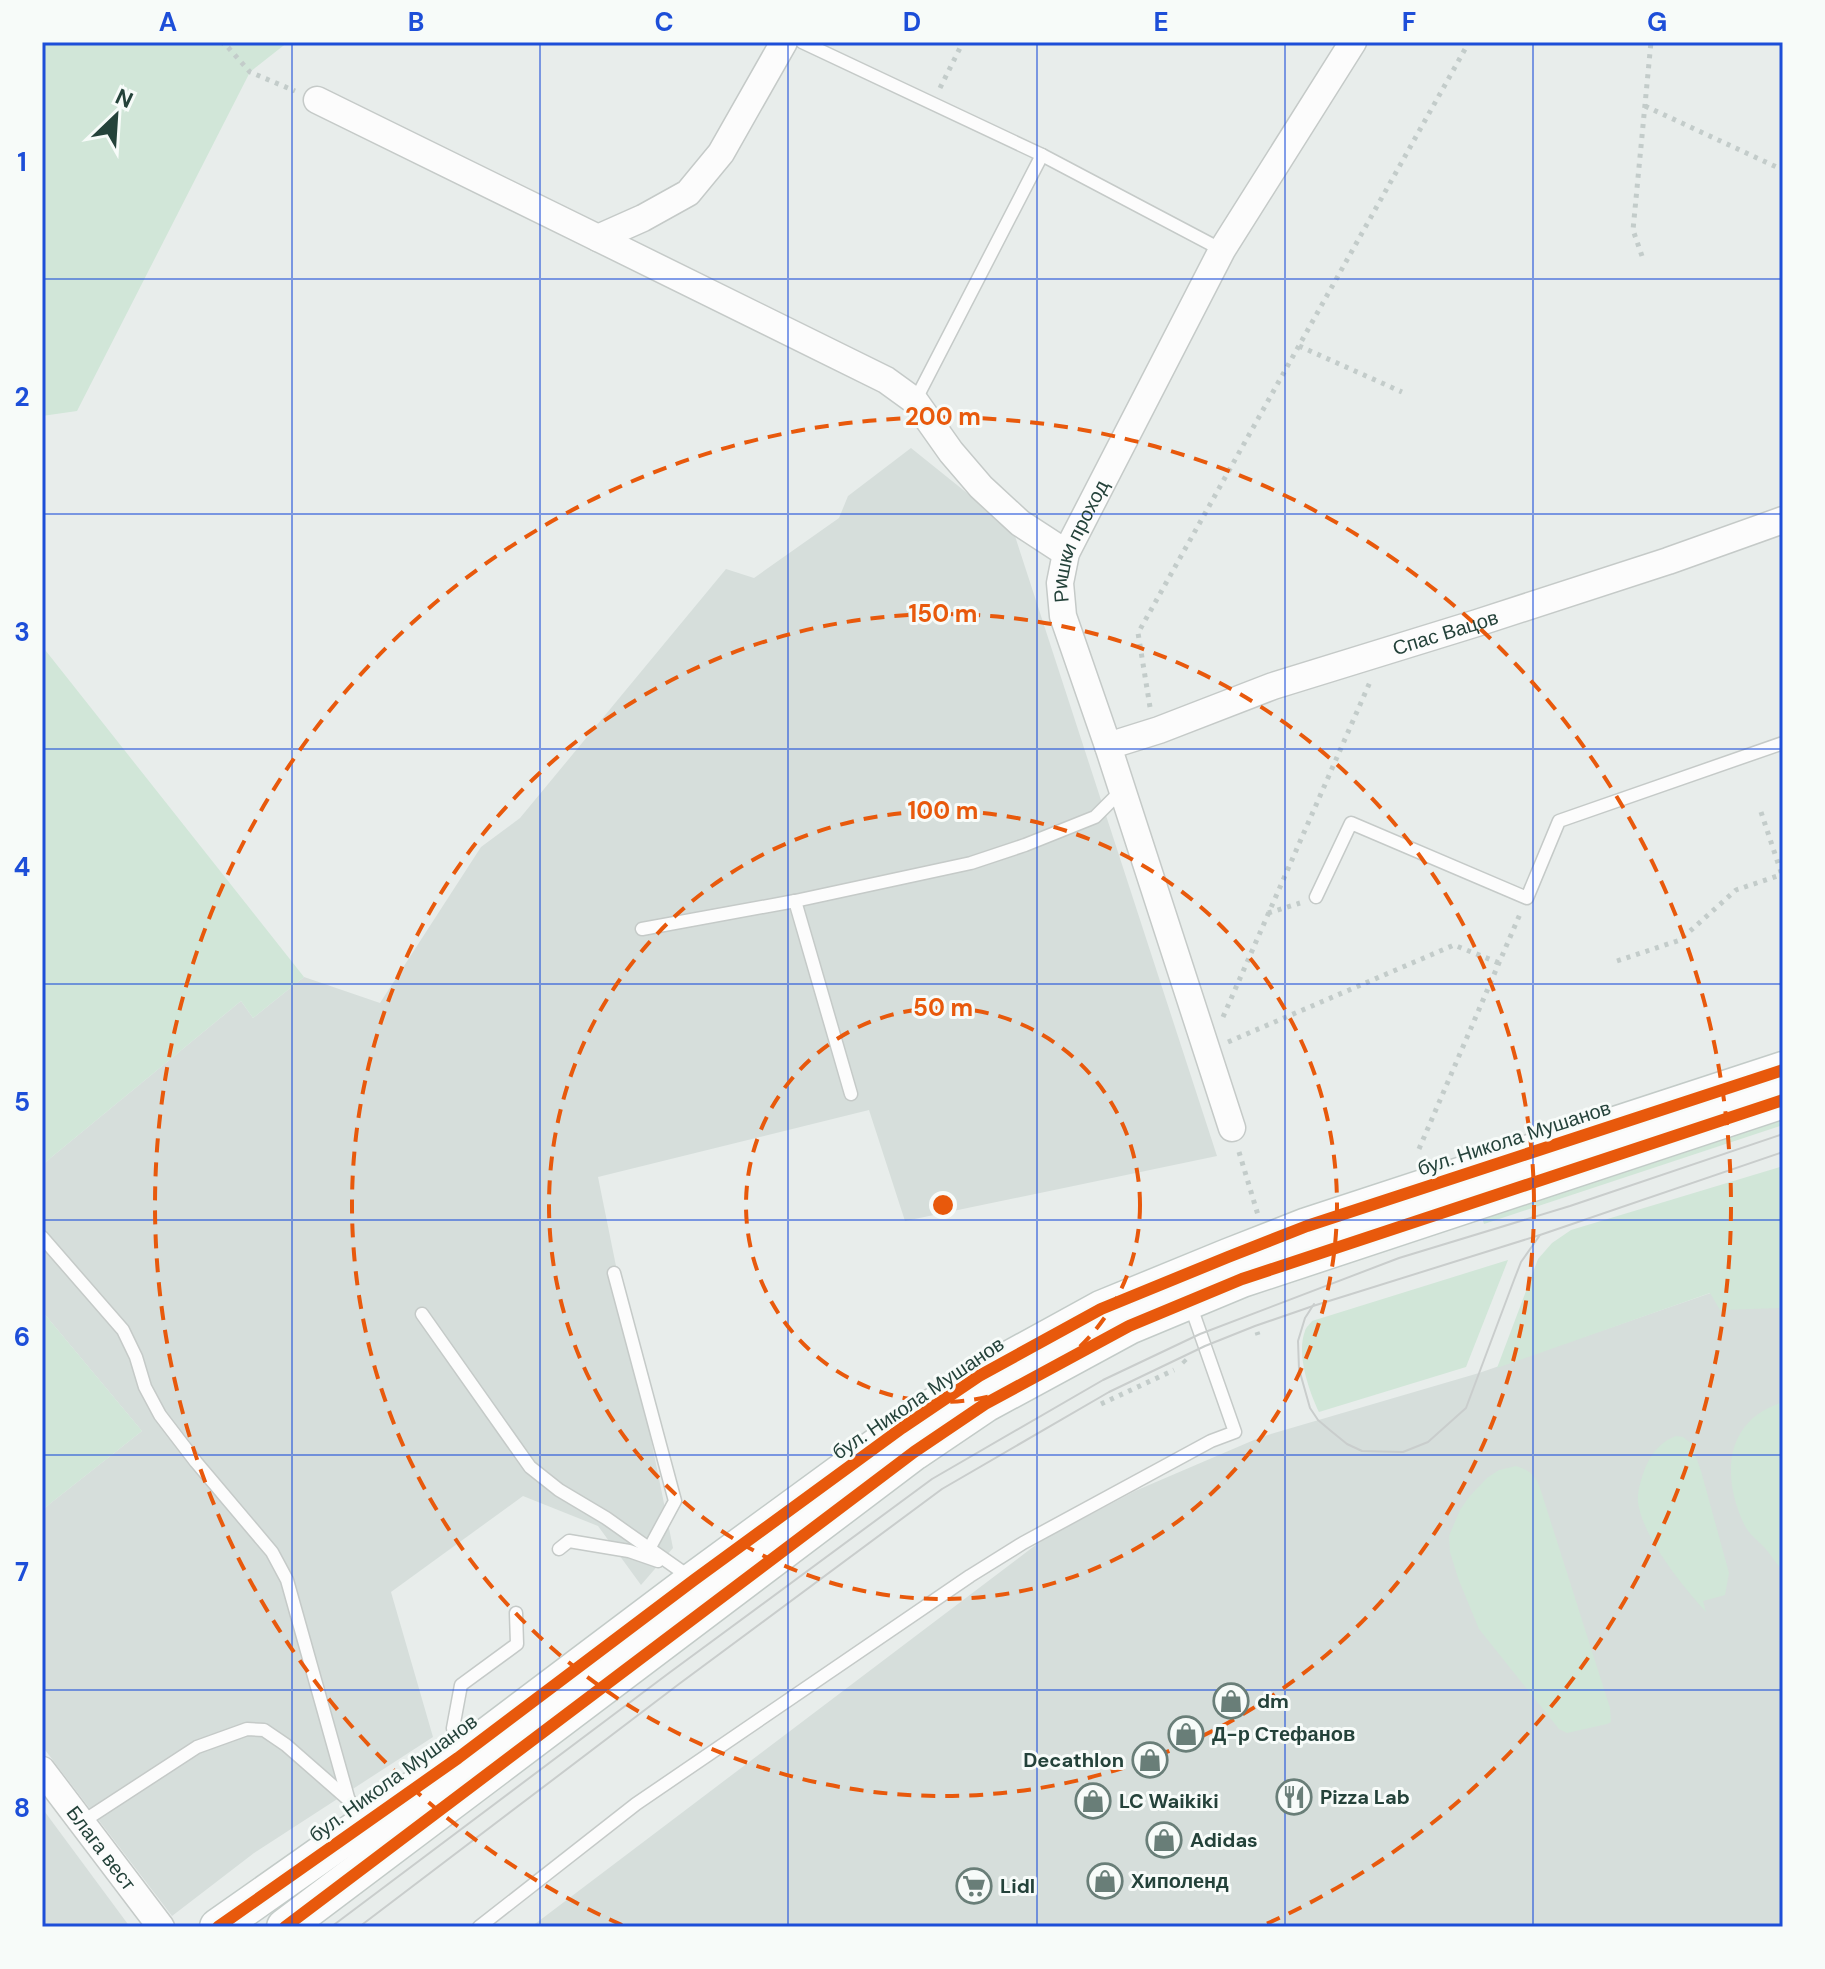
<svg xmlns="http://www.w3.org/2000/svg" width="1825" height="1969" font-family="'DM Sans',sans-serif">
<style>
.built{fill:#d6dedb}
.green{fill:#d1e6d8}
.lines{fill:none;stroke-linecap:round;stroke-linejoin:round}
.service-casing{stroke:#c5cac8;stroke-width:15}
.minor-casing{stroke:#c5cac8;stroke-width:29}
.secondary-casing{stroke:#c3cbc8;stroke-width:39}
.path{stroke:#c3ccca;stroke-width:5;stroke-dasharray:4 6;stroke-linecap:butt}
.service{stroke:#fcfcfc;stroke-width:12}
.minor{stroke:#fcfcfc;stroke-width:26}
.secondary{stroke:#fcfcfc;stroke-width:36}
.tram{stroke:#c9cdcc;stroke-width:2}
.cycleway-casing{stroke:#f7fbf9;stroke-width:17}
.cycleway{stroke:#e8590c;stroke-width:12}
.grid{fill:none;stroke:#1d4ed8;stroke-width:2;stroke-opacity:0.55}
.ring{fill:none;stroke:#e8590c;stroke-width:4;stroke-dasharray:14 10}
.labels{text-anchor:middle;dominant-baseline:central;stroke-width:6;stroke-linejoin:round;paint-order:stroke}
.street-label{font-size:20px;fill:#24423a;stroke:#f7fbf9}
.poi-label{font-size:20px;font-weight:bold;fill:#24423a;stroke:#f7fbf9;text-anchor:start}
.centre{fill:#e8590c;stroke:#f7fbf9;stroke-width:4}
.ring-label{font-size:24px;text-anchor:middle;font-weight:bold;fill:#e8590c;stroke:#f7fbf9;stroke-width:6;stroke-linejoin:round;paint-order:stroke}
.neatline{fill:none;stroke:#1d4ed8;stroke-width:3}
.grid-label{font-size:26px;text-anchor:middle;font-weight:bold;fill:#1d4ed8}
</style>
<rect width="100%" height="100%" fill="#e8edeb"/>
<!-- built -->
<g class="built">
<path d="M 911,448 L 1013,530 L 1217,1156 L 905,1221 L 869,1110 L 598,1177 L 673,1548 L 641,1585 L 598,1526 L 523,1496 L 391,1592 L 433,1737 L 254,1853 L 172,1916 L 42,1746 L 42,1510 L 142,1431 L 42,1311 L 42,1165 L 241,1001 L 253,1018 L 304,977 L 380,1003 L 481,847 L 520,818 L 726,569 L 754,578 L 839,518 L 848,496 Z"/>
<path d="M 1783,1268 L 1783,1927 L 531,1927 L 1041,1541 L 1135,1491 L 1261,1437 L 1479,1373 Z"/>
<path d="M 42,1808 L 130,1927 L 42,1927 Z"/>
</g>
<!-- green -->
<g class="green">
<path d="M 42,42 L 288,42 L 250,72 L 77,411 L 42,416 Z"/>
<path d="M 42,646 L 304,977 L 253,1018 L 241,1001 L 42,1165 Z"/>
<path d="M 1783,1110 L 1783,1125 L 1484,1224 L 1480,1211 Z"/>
<path d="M 1783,1166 L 1783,1308 L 1720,1310 L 1710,1293 L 1497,1368 L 1538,1259 L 1552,1243 L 1571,1230 Z"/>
<path d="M 1508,1260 L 1466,1367 L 1319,1412 C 1309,1391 1296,1354 1305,1331 C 1306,1327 1310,1324 1312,1321 Z"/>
<path d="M 42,1311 L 142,1431 L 42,1510 Z"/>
<path d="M 1783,1402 L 1783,1572 C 1777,1564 1771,1555 1764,1547 C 1757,1540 1748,1533 1744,1524 C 1721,1475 1725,1420 1783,1402 Z"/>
<path d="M 1676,1436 L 1683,1437 L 1691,1443 L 1701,1471 L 1729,1573 L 1725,1595 L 1703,1601 L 1706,1612 C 1683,1587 1642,1536 1638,1502 C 1637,1491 1642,1476 1646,1466 C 1652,1452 1662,1441 1676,1436 Z"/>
<path d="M 1516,1466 C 1529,1470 1536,1476 1540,1488 L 1610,1708 L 1611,1722 L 1607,1724 L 1567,1733 L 1559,1729 L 1479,1629 L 1458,1578 L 1450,1552 L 1449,1536 L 1460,1510 L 1469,1497 L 1487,1478 L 1499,1470 Z"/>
</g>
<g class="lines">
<defs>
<g id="service">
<path d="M 802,42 L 1042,155 L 1222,250"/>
<path d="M 915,401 L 1042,155"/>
<path d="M 1316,897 L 1351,823 L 1527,898 L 1559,821 L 1783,743"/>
<path d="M 795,901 L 851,1094"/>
<path d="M 642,929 L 795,901 L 971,863 L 1025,845 L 1095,817 L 1122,790"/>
<path d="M 42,1237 L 123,1330 L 136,1357 L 145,1387 L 160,1415 L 196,1462 L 272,1552 L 287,1580 L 356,1826"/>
<path d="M 614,1273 L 675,1501 L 649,1549"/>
<path d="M 422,1314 L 530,1467 L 559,1490 L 606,1518 L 691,1578"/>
<path d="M 559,1549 L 569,1541 L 629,1551 L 658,1561"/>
<path d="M 457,1752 L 453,1728 L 461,1685 L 517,1644 L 516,1613"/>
<path d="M 82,1822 L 197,1747 L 247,1729 L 264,1730 L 286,1745 L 350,1801"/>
<path d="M 479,1927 L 636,1804 L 970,1576 L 1023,1543 L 1211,1441 L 1235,1432 L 1190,1304"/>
</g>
<g id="minor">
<path d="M 317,100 L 598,238 L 643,218 L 688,193 L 721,153 L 784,42"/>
<path d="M 598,238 L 886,380 L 915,401 L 951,452 L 981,487 L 1020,523 L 1066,553"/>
<path id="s1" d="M 1108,746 L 1159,730 L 1273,686 L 1477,623 L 1668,561 L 1783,520"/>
<path id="s2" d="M 1232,1128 L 1108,746 L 1063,616 L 1060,583 L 1066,553 L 1222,250 L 1353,42"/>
<path id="s3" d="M 42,1770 L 161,1927"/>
</g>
<g id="secondary">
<path d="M 218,1927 L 458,1758 L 694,1580 L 902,1428 L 979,1376 L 1101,1309 L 1228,1257 L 1307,1226 L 1783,1070"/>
<path d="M 285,1927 L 914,1452 L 985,1404 L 1129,1326 L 1242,1279 L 1783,1100"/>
</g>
</defs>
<!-- service casing -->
<use href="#service" class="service-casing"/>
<!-- minor casing -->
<use href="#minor" class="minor-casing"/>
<!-- secondary casing -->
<use href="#secondary" class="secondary-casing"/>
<!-- path -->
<g class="path">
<path d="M 220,42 L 225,44 L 250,72 L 295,91"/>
<path d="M 940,88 L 963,42"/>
<path d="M 1645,106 L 1783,170"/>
<path d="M 1642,256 L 1633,230 L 1651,42"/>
<path d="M 1299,346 L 1402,392"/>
<path d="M 1150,707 L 1138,633 L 1469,42"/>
<path d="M 1761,812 L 1782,875"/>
<path d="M 1268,913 L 1300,903"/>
<path d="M 1617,961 L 1680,940 L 1736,890 L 1783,874"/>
<path d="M 1223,1017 L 1370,682"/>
<path d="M 1228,1042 L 1454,945 L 1499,963"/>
<path d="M 1419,1149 L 1520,914"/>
<path d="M 1239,1152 L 1258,1215"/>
<path d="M 1257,1332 L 1258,1335"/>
<path d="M 1183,1360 L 1187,1364"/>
<path d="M 1101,1404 L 1174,1370"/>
</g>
<!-- service -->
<use href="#service" class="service"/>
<!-- minor -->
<use href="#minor" class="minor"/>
<!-- secondary -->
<use href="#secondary" class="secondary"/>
<!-- tram -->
<g class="tram">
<path d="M 1314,1304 L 1305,1318 L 1298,1341 L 1299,1369 L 1310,1408 L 1318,1420 L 1331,1431 L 1347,1444 L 1362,1451 L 1403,1452 L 1428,1442 L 1466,1408 L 1514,1280 L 1521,1262 L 1540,1235"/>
<path d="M 331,1927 L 669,1673 L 932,1479 L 1103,1380 L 1200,1334 L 1399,1258 L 1570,1206 L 1783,1134"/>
<path d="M 359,1927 L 679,1684 L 942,1489 L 1109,1392 L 1205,1346 L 1255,1326 L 1313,1306 L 1540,1235 L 1783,1152"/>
</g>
<defs>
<g id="cycleway">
<path d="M 218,1927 L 458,1758 L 694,1580 L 902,1428 L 979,1376 L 1101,1309 L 1228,1257 L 1307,1226 L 1783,1070"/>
<path d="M 285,1927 L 914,1452 L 985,1404 L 1129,1326 L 1242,1279 L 1783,1100"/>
</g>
</defs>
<!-- cycleway casing -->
<use href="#cycleway" class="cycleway-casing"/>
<!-- cycleway -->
<use href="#cycleway" class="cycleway"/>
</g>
<!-- grid -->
<path class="grid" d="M 292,42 L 292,1927M 540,42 L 540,1927M 788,42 L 788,1927M 1037,42 L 1037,1927M 1285,42 L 1285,1927M 1533,42 L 1533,1927M 42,279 L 1783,279M 42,514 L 1783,514M 42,749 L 1783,749M 42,984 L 1783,984M 42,1220 L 1783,1220M 42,1455 L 1783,1455M 42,1690 L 1783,1690"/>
<!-- distance rings -->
<g class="ring">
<circle cx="943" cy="1205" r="197"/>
<circle cx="943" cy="1205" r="394"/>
<circle cx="943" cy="1205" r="591"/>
<path d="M622 1925A788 788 0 1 1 1264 1925"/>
</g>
<!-- icons -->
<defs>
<symbol id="shop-ring" viewBox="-11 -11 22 22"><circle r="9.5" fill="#f7fbf9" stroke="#697e78" stroke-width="1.5"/><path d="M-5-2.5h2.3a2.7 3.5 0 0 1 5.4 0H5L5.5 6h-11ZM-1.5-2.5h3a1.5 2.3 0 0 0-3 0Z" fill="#697e78"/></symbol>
<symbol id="restaurant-ring" viewBox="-11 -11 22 22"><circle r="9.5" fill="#f7fbf9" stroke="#697e78" stroke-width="1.5"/><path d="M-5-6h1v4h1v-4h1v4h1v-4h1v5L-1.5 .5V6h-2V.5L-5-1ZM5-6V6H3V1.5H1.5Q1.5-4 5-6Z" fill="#697e78"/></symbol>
<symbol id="supermarket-ring" viewBox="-11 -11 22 22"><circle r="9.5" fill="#f7fbf9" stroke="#697e78" stroke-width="1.5"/><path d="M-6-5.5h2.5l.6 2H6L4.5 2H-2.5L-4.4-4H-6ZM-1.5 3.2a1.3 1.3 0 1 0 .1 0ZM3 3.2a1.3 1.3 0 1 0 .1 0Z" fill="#697e78"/></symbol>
</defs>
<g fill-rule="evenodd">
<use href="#shop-ring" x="1211" y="1681" width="40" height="40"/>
<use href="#shop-ring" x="1166" y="1714" width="40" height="40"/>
<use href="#shop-ring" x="1130" y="1740" width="40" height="40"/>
<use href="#restaurant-ring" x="1274" y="1777" width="40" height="40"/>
<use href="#shop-ring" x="1073" y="1781" width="40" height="40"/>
<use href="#shop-ring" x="1144" y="1820" width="40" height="40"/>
<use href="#shop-ring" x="1085" y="1861" width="40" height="40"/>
<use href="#supermarket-ring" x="954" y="1866" width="40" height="40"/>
</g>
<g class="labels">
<!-- street labels -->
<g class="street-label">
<text stroke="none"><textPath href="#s2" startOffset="618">Ришки проход</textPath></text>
<text stroke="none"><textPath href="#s1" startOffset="356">Спас Вацов</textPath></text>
<text transform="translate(1514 1138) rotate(-18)">бул. Никола Мушанов</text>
<text transform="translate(918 1398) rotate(-34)">бул. Никола Мушанов</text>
<text transform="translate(393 1778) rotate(-36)">бул. Никола Мушанов</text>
<text stroke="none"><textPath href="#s3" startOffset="98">Блага вест</textPath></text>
</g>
<!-- poi labels -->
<g class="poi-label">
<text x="1257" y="1701">dm</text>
<text x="1212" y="1734">Д-р Стефанов</text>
<text x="1124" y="1760" text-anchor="end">Decathlon</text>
<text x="1320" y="1797">Pizza Lab</text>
<text x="1119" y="1801">LC Waikiki</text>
<text x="1190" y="1840">Adidas</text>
<text x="1131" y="1881">Хиполенд</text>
<text x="1000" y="1886">Lidl</text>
</g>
</g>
<circle cx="943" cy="1205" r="12" class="centre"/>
<g class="ring-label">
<text x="943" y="425">200 m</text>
<text x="943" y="622">150 m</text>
<text x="943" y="819">100 m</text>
<text x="943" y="1016">50 m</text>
</g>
<!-- border -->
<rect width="1825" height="1969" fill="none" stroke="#f7fbf9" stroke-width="88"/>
<!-- north arrow -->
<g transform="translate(116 116) rotate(25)" stroke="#f7fbf9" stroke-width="6" paint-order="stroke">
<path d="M0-6L14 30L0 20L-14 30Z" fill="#24423a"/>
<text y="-12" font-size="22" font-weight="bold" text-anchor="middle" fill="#24423a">N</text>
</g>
<rect x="44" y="44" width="1737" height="1881" class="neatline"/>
<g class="grid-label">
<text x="168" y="31">A</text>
<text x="416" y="31">B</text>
<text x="664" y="31">C</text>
<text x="912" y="31">D</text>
<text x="1161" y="31">E</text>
<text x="1409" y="31">F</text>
<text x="1657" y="31">G</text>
<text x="22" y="171">1</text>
<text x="22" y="406">2</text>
<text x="22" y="641">3</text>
<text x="22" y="876">4</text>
<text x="22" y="1111">5</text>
<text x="22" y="1346">6</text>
<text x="22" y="1581">7</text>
<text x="22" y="1817">8</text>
</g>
</svg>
